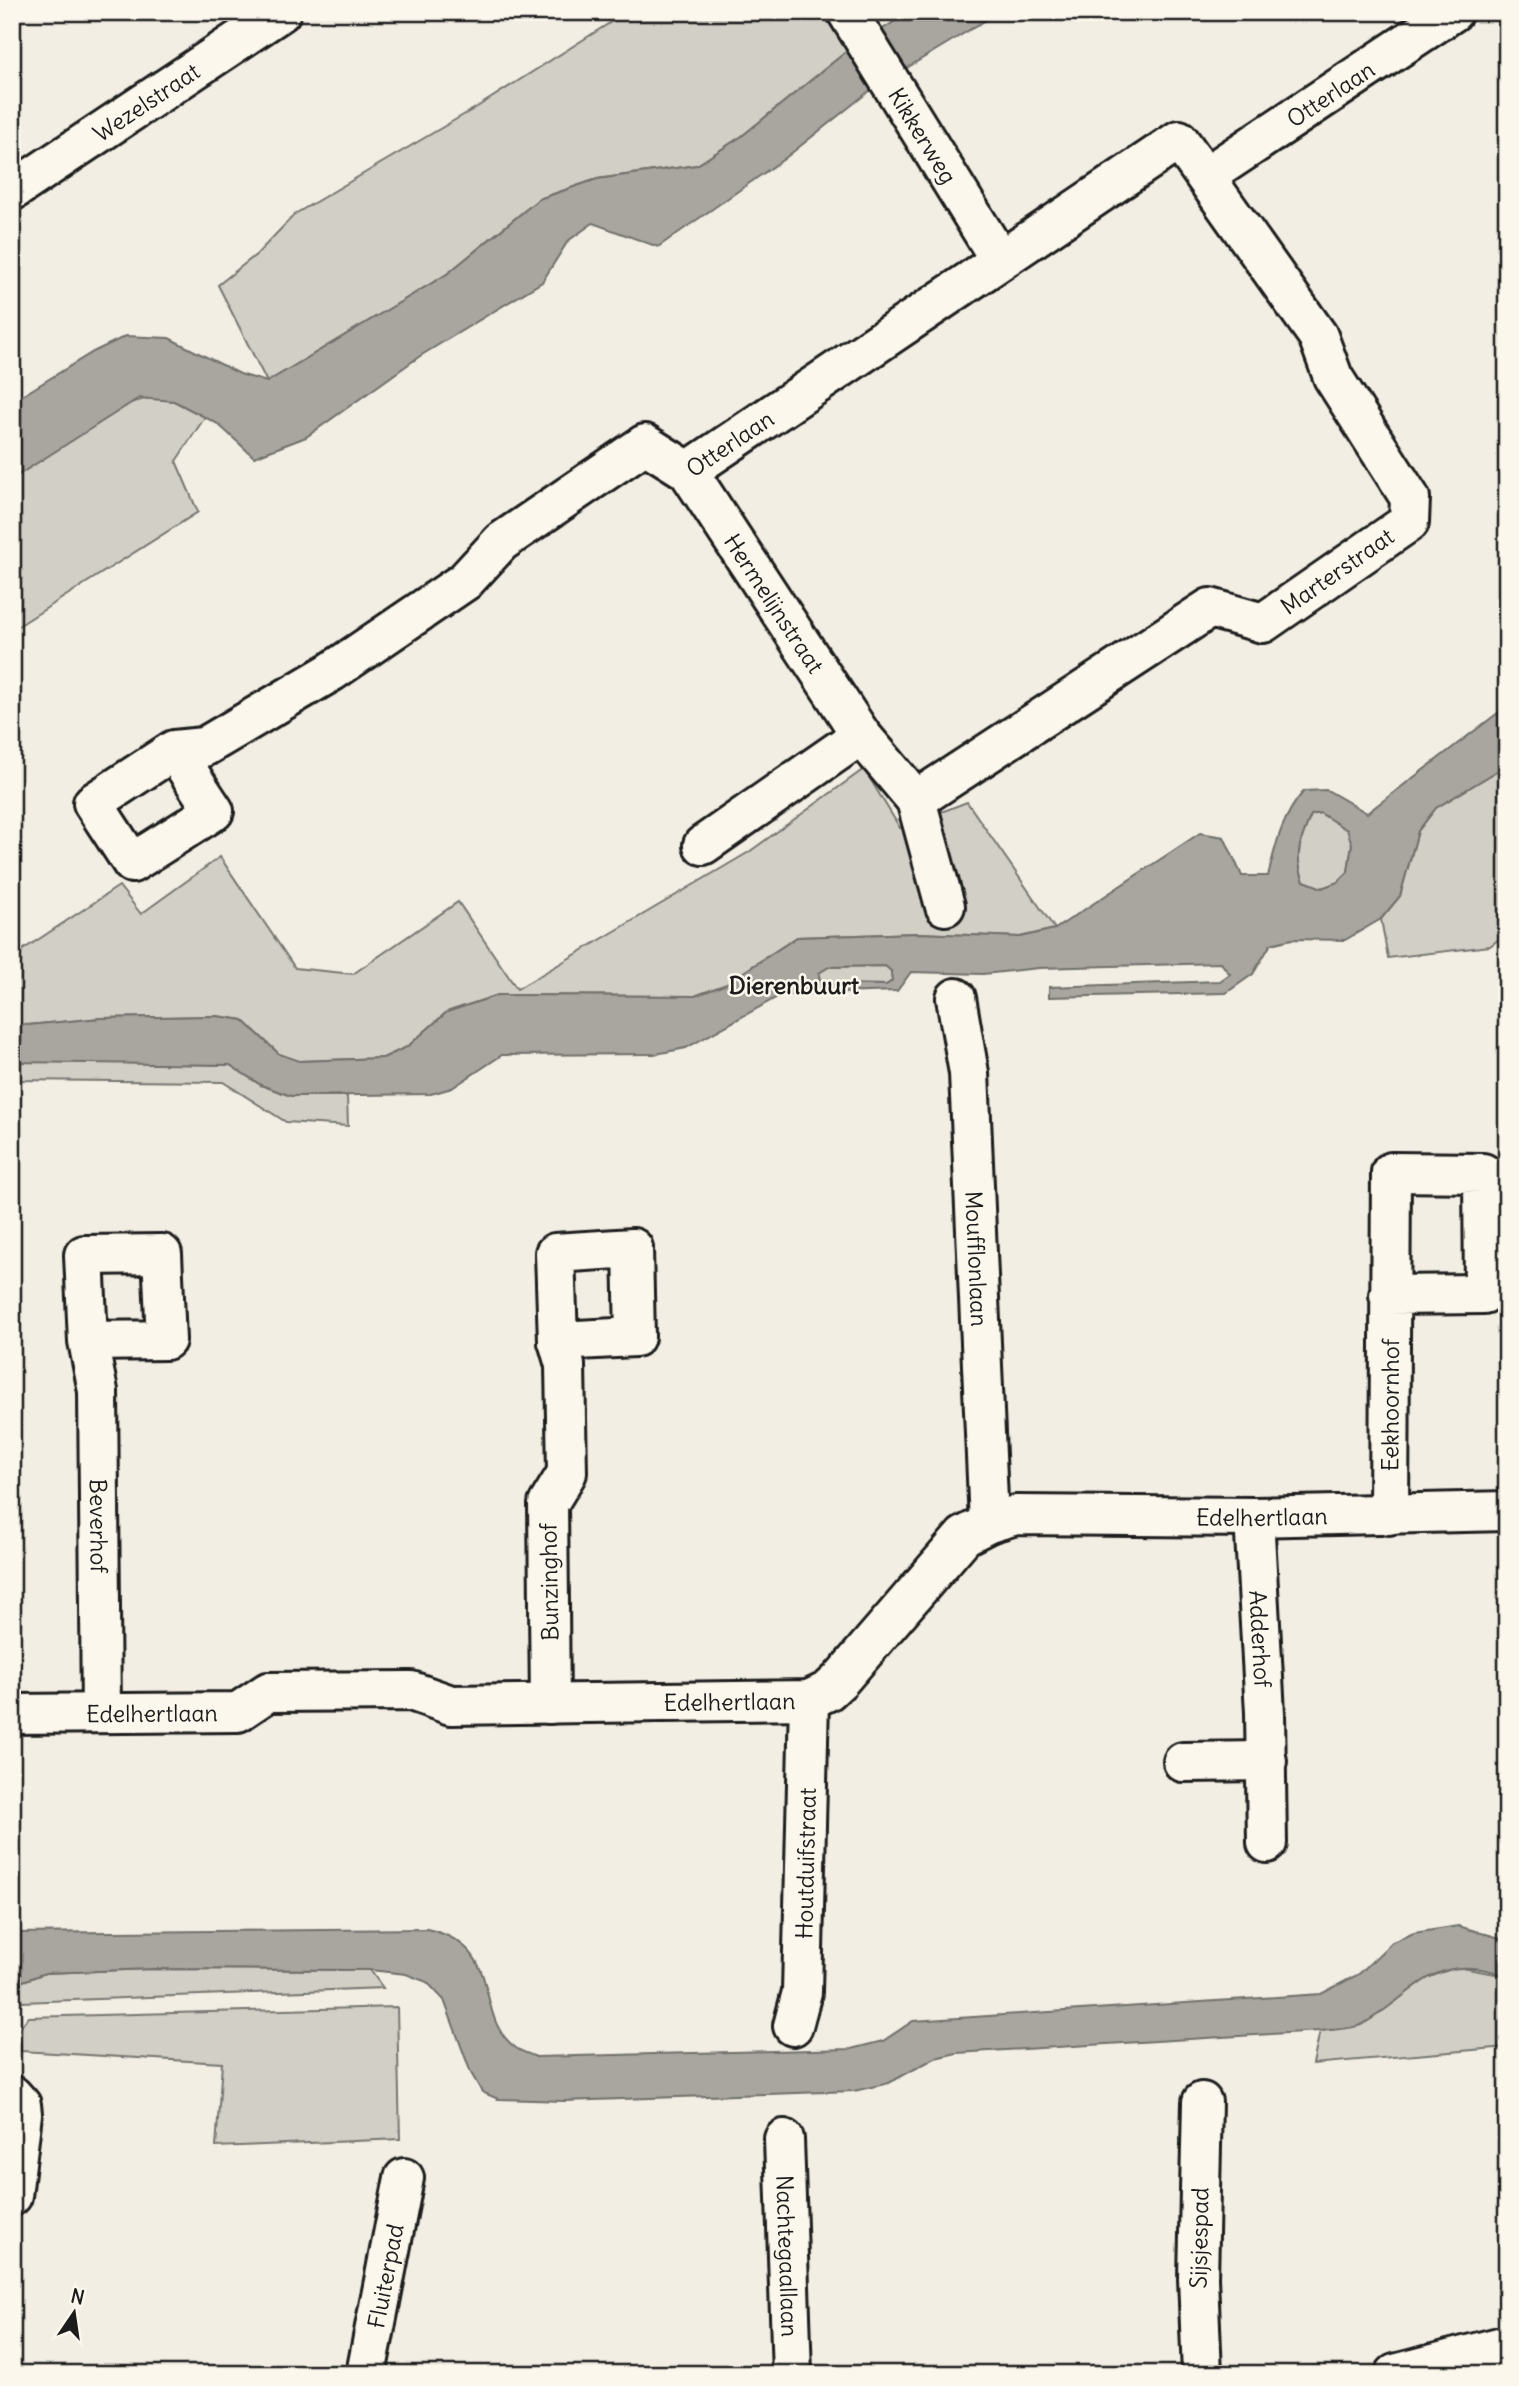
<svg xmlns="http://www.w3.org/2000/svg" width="1519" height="2386" font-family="Delius,sans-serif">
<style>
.green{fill:#d2cfc6;stroke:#777671;stroke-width:2}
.water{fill:#a9a6a0;stroke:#716f6b;stroke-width:2;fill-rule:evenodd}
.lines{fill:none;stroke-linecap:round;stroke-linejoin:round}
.minor-casing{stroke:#1c1c1c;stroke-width:44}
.minor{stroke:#fbf7ec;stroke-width:38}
.labels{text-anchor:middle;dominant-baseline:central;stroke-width:5;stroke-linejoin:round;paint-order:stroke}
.street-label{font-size:23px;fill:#1c1c1c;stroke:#fbf7ec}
.neighbourhood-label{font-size:24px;font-weight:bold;fill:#1c1c1c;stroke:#fbf7ec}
</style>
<rect width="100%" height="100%" fill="#f2eee4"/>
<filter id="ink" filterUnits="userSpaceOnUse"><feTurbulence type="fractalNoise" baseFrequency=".0143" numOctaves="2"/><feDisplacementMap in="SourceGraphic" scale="14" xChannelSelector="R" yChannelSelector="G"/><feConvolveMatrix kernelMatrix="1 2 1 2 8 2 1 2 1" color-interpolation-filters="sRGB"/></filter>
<g filter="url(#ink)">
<!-- green -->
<g class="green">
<path d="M 627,12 L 822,12 L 847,51 L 742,136 L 697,165 L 597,179 L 539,199 L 447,274 L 267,382 L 218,285 L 257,254 L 295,214 L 477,107 Z"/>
<path d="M 153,397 L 174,401 L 205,417 L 176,461 L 198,512 L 12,630 L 12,479 L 126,404 Z"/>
<path d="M 1507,765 L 1507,933 L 1490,946 L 1388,958 L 1381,919 L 1400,896 L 1418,831 L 1436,808 Z"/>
<path d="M 864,769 L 900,828 L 967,802 L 1055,929 L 1020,937 L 918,933 L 797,937 L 724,985 L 695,996 L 498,995 L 447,1012 L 407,1047 L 383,1058 L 299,1061 L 279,1054 L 243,1020 L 217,1016 L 101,1018 L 28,1025 L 12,1023 L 12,957 L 119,886 L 141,914 L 220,857 L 295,968 L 353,974 L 458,902 L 517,989 L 749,852 Z"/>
<path d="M 1320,813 L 1348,830 L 1352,844 L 1348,872 L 1338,882 L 1322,888 L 1304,881 C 1293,856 1301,838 1311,815 Z"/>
<path d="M 886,966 L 891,971 L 892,981 L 886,985 L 820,984 L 819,973 L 828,967 Z"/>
<path d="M 25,1061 L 230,1065 L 261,1085 L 291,1096 L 347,1096 L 348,1126 L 286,1122 L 223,1082 L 12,1080 L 12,1062 Z"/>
<path d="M 1456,1967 L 1507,1976 L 1507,2047 L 1313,2064 L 1320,2031 L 1361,2025 L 1417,1982 Z"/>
<path d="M 152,1969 L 370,1970 L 383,1988 L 22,2002 L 12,2012 L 12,1985 L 45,1973 Z"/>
<path d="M 397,2007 L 400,2139 L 216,2147 L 222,2063 L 21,2051 L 20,2041 L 12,2039 L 28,2017 Z"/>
</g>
<!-- water -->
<g class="water">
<path d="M 910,12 L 999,12 L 872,89 L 784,159 L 658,247 L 593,223 L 568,241 L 542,282 L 420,356 L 306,437 L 254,457 L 218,424 L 174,401 L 139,398 L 12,479 L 12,402 L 93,352 L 126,336 L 169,338 L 240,374 L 267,382 L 447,274 L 539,199 L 597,179 L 697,165 L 742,136 L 847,51 Z"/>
<path d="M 1507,706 L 1507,765 L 1436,808 L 1418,831 L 1400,896 L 1381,919 L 1345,940 L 1292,939 L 1271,944 L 1253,974 L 1226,993 L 1049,997 L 1049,987 L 1220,981 L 1230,974 L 1221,963 L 1039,968 L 983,974 L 911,972 L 897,991 L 781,995 L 686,1048 L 656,1054 L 502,1055 L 452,1088 L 431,1094 L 291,1096 L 261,1085 L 230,1065 L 12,1062 L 12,1023 L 28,1025 L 101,1018 L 217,1016 L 243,1020 L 279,1054 L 299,1061 L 383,1058 L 407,1047 L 447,1012 L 498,995 L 695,996 L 724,985 L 797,937 L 918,933 L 1020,937 L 1055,929 L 1200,833 L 1224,837 L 1242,876 L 1268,876 C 1276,844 1282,816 1304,791 L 1327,790 L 1367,813 ZM 1320,813 L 1347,830 L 1352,844 L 1348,872 L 1338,882 L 1322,888 L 1304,881 C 1293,856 1301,838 1311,815 ZM 885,966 L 891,971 L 892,981 L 886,985 L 820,984 L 819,973 L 829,967 Z"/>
<path d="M 1458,1926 L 1507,1940 L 1507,1976 C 1434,1949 1417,1993 1363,2024 C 1352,2030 1333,2029 1320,2031 L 957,2053 L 935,2058 L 889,2083 L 854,2091 L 564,2101 L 498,2099 L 482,2092 L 471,2073 L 444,2000 L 427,1982 L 406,1974 L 370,1970 L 152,1969 L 45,1973 L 12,1985 L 12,1933 L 427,1929 C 509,1948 470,2015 516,2048 C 521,2052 530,2054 536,2057 L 851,2049 L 883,2041 L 913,2021 L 1321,1994 L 1359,1974 L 1392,1942 L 1414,1933 Z"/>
</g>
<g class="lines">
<defs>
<g id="minor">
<path id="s1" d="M 847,12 L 1000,260"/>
<path id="s2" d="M 1206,176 L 1453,12"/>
<path id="s3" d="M 12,191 L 281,12"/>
<path id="s4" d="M 688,471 L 861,735 L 916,800 L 945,906"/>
<path id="s5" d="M 174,750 L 214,811 L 132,863 L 93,803 L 174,750 L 204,747 L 331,672 L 465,581 L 501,542 L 645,444 L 688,471 L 1179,140 L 1318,336 L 1333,377 L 1410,498 L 1409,522 L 1263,623 L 1210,608 L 916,800"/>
<path d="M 703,845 L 861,735"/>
<path id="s6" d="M 956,998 L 969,1073 L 989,1523"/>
<path d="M 633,1248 L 635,1337 L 558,1341 L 555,1253 Z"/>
<path id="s7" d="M 88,1341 L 166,1340 L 162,1254 L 84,1255 L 88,1341 L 98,1391 L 101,1713"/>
<path id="s8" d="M 1389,1515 L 1391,1172 L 1483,1173 L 1484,1294 L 1389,1295"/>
<path id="s9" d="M 1254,1517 L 1265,1713 L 1267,1843"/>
<path d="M 550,1704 L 548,1504 L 567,1473 L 565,1365 L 558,1341"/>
<path id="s10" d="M 12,1714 L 238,1712 L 268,1692 L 411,1691 L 451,1705 L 809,1700 L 828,1691 L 840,1680 L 964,1536 L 989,1523 L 1016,1515 L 1254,1517 L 1507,1511"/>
<path d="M 1183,1762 L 1267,1761"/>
<path id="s11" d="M 793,2026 L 802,1992 L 809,1700"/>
<path d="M 12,2095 L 21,2105 L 22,2114 L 12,2196"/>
<path d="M 1202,2102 L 1198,2278 L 1202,2374"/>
<path id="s12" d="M 784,2139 L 792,2374"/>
<path id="s13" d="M 366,2374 L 404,2178"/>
<path d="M 1395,2374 L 1507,2345"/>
</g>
</defs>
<!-- minor casing -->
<use href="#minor" class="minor-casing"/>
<!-- minor -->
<use href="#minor" class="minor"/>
</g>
</g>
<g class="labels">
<!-- street labels -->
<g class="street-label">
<text stroke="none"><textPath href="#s2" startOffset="149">Otterlaan</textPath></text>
<text stroke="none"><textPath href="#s3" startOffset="161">Wezelstraat</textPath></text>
<text stroke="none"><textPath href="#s1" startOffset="145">Kikkerweg</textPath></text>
<text stroke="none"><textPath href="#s5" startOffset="1006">Otterlaan</textPath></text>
<text transform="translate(1337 571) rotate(-35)">Marterstraat</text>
<text stroke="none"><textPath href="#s4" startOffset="158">Hermelijnstraat</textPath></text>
<text stroke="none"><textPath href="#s6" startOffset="262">Moufflonlaan</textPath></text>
<text stroke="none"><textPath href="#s8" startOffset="110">Eekhoornhof</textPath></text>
<text stroke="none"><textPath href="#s10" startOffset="1335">Edelhertlaan</textPath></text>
<text stroke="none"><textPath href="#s7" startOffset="514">Beverhof</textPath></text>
<text transform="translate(549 1582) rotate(-91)">Bunzinghof</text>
<text stroke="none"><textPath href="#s9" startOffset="122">Adderhof</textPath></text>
<text stroke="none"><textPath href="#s10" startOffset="726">Edelhertlaan</textPath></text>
<text stroke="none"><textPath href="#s10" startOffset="140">Edelhertlaan</textPath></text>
<text stroke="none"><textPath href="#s11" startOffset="164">Houtduifstraat</textPath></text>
<text transform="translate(1199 2238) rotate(-89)">Sijsjespad</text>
<text stroke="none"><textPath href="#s12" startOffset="117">Nachtegaallaan</textPath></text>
<text stroke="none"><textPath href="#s13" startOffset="100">Fluiterpad</textPath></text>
</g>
<!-- neighbourhood labels -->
<g class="neighbourhood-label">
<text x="794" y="985">Dierenbuurt</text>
</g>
</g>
<!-- margin -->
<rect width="1519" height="2386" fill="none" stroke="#fbf7ec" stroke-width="42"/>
<rect x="21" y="21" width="1477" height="2344" fill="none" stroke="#1c1c1c" stroke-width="2.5" filter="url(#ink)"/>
<!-- north arrow -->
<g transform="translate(74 2313) rotate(13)" stroke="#fbf7ec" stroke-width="5" paint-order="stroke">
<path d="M0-5L12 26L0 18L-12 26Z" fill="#1c1c1c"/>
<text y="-10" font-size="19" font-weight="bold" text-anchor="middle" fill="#1c1c1c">N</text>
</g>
</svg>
